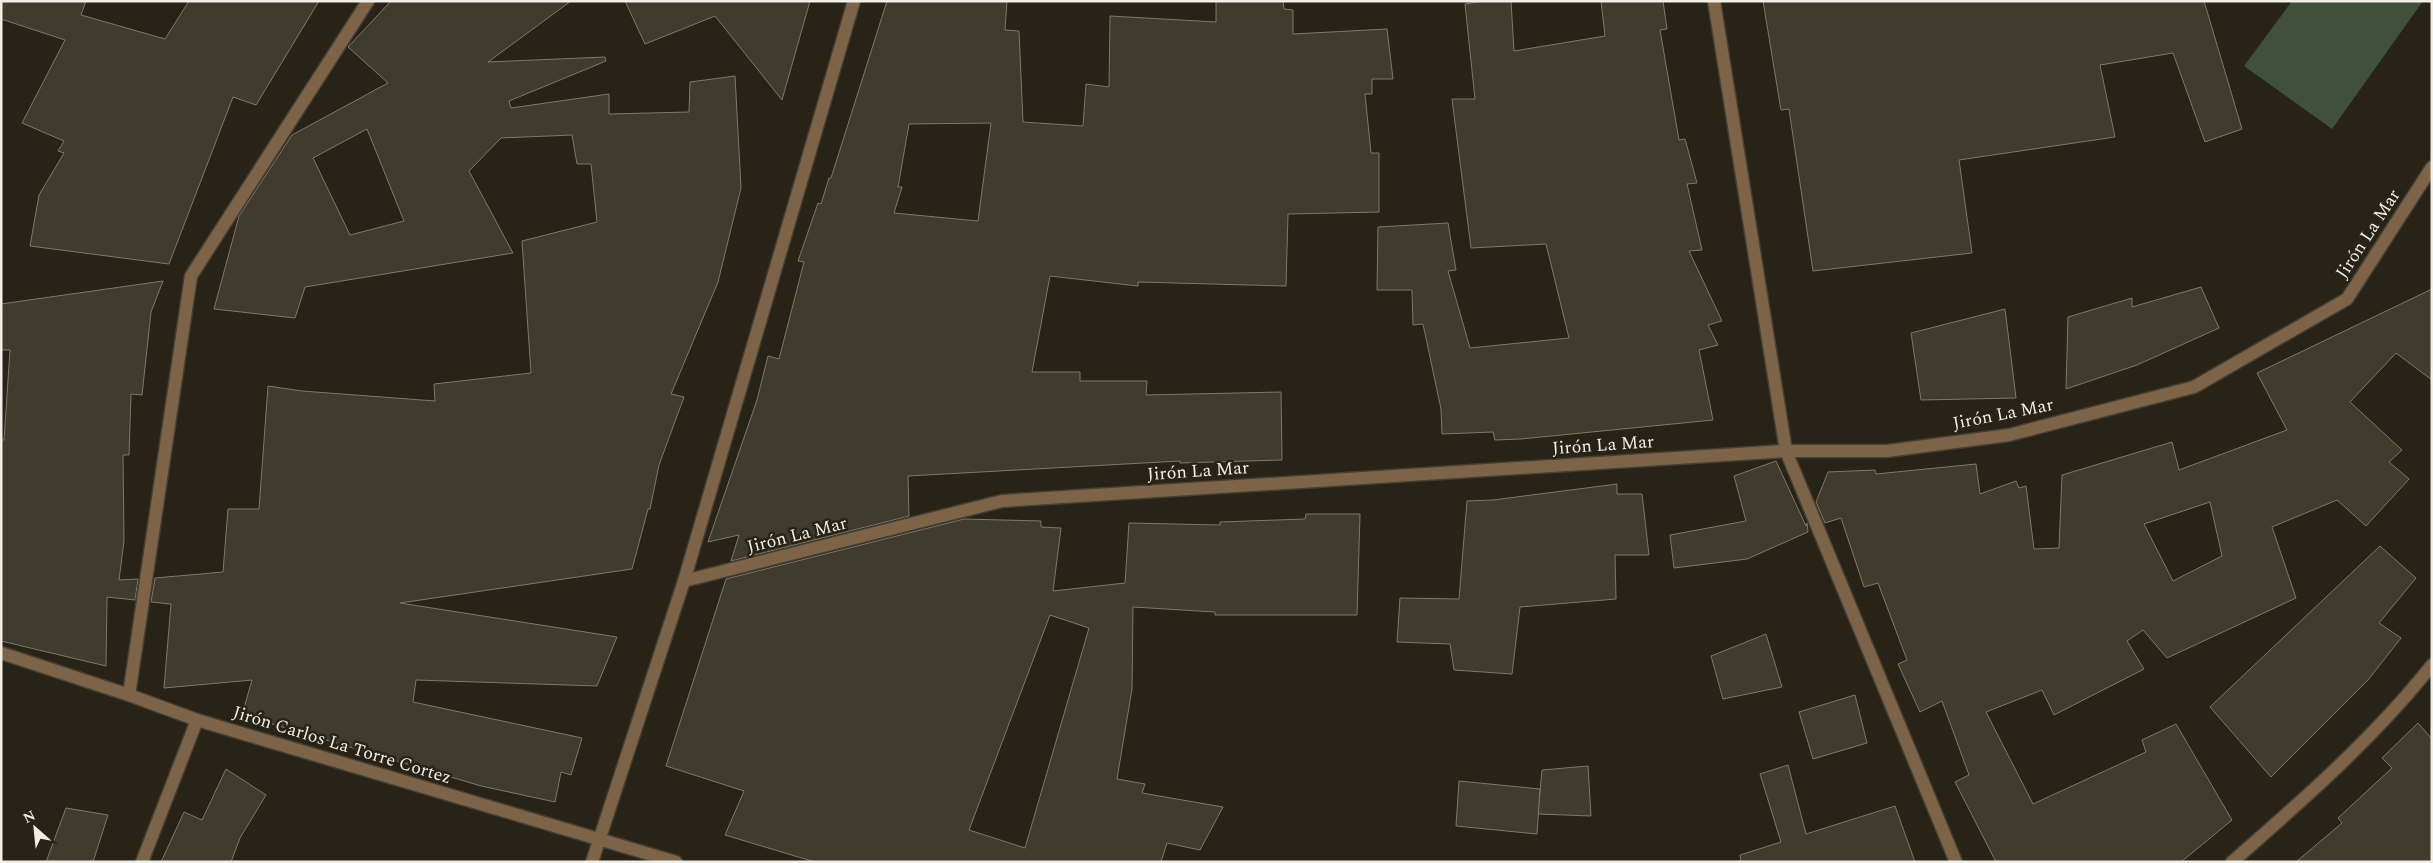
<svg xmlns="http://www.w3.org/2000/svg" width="2433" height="863" font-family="Spectral,serif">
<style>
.pitch{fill:#40503a}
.building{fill:#403b2d;stroke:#7e7869;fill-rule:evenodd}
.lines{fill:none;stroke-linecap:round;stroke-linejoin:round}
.minor-casing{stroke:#443f33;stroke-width:15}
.minor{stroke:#7d6449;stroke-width:12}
.labels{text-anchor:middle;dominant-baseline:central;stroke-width:5;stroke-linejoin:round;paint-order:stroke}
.street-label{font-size:18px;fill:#f0eee5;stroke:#282316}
</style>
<rect width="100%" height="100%" fill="#282316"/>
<!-- pitch -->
<path class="pitch" d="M 2292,1 L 2423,1 L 2332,129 L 2244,66 Z"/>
<!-- building -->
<g class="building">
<path d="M 1,1 L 86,1 L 81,15 L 165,39 L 189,1 L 319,1 L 256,105 L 233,97 L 169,264 L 30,246 L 39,195 L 64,153 L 58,151 L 64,141 L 22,123 L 65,40 L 1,19 Z"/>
<path d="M 391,1 L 571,1 L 488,62 L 605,57 L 606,61 L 509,101 L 511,108 L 609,94 L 609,114 L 689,112 L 690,82 L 735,76 L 741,188 L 718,282 L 671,394 L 684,397 L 659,465 L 650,509 L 648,509 L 632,569 L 400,603 L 617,637 L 597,686 L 416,680 L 413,702 L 582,738 L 571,775 L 561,772 L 555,802 L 481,786 L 242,715 L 252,680 L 164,688 L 171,604 L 151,602 L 155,578 L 223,572 L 228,509 L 259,509 L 268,386 L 302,391 L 435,401 L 434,384 L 531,373 L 522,241 L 597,222 L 591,164 L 577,164 L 572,135 L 501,138 L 469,171 L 513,253 L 305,287 L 295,318 L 214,309 L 239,216 L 292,135 L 388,83 L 348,47 ZM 367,129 L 404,221 L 350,235 L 313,158 Z"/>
<path d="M 625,1 L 810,1 L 782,100 L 715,16 L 645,44 Z"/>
<path d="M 887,1 L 1007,1 L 1005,30 L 1019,31 L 1023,122 L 1083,126 L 1086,84 L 1109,87 L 1110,16 L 1216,22 L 1216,1 L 1283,1 L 1284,9 L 1293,10 L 1293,34 L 1387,29 L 1393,79 L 1372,79 L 1372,94 L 1365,94 L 1371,153 L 1379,153 L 1379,212 L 1288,214 L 1286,286 L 1138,282 L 1138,286 L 1050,276 L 1032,372 L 1080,372 L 1080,381 L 1147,381 L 1146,395 L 1281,392 L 1282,460 L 1180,463 L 1180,461 L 908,476 L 909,516 L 731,561 L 739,535 L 708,542 L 757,400 L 768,356 L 779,359 L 804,262 L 798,261 L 818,203 L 821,204 L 829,178 L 831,178 ZM 991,123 L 978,221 L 894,213 L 902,187 L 898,187 L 909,124 Z"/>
<path d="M 1484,1 L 1511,1 L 1514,51 L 1605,36 L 1601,1 L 1663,1 L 1667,29 L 1660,30 L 1679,140 L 1685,139 L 1697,183 L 1687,184 L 1702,250 L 1689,251 L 1722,321 L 1708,325 L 1718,345 L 1699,350 L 1713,420 L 1521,439 L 1495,440 L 1493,432 L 1442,434 L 1441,409 L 1423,324 L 1413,325 L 1412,290 L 1377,290 L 1378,227 L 1448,223 L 1456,270 L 1448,271 L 1470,348 L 1569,338 L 1546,244 L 1471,248 L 1452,99 L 1475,99 L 1465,4 Z"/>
<path d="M 1763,1 L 2204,1 L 2242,129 L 2205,142 L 2173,53 L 2100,65 L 2115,137 L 1959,160 L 1972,253 L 1813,271 L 1789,109 L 1781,110 Z"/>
<path d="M 163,281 L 151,312 L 142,395 L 131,394 L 129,455 L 123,455 L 124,541 L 119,580 L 138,579 L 135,600 L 107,597 L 106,666 L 1,641 L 1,440 L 4,440 L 10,350 L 1,350 L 1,304 Z"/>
<path d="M 2201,287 L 2219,328 L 2137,365 L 2066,389 L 2068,317 L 2132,298 L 2132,307 Z"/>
<path d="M 2432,289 L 2432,380 L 2396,353 L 2350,402 L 2402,450 L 2389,462 L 2409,479 L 2366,526 L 2337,500 L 2272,527 L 2296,598 L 2167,658 L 2143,630 L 2127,641 L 2144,669 L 2054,715 L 2042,690 L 1986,712 L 2033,804 L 2146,752 L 2142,740 L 2176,724 L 2232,820 L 2181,862 L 1996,862 L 1955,782 L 1969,775 L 1942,701 L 1920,712 L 1898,664 L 1907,660 L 1878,583 L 1864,587 L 1841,518 L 1825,523 L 1816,502 L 1828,472 L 1875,470 L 1876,474 L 1976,464 L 1980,494 L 2016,481 L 2019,488 L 2026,486 L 2034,549 L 2059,548 L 2062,475 L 2172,442 L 2179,470 L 2287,430 L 2257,373 ZM 2210,502 L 2222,556 L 2173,581 L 2144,524 Z"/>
<path d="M 2005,309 L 2016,398 L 1921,400 L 1911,333 Z"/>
<path d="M 1776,461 L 1806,526 L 1807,523 L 1808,532 L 1747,559 L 1674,568 L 1670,535 L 1746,521 L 1734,476 Z"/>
<path d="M 1617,484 L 1617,494 L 1642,494 L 1649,555 L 1615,555 L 1616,599 L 1520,607 L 1512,674 L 1454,670 L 1450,644 L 1397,642 L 1400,598 L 1459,599 L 1467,501 L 1493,500 Z"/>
<path d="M 1306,514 L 1360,514 L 1357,615 L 1215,615 L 1215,612 L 1133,607 L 1132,689 L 1117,779 L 1145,784 L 1142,793 L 1223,807 L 1200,850 L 1167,843 L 1161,862 L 815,862 L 725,835 L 744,791 L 666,766 L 726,579 L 964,519 L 1041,521 L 1041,527 L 1061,528 L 1053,591 L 1125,583 L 1129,523 L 1220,525 L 1220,522 L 1305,519 ZM 1050,615 L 1089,628 L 1025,848 L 969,830 Z"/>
<path d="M 2380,546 L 2416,578 L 2379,623 L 2401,638 L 2368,680 L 2271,777 L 2210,707 Z"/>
<path d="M 1766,634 L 1782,687 L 1723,699 L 1711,656 Z"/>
<path d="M 1855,695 L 1867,743 L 1813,759 L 1799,712 Z"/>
<path d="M 2418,723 L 2432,739 L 2432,862 L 2296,862 L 2342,823 L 2338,818 L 2392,768 L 2382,758 Z"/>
<path d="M 1788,765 L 1806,834 L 1895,806 L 1915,862 L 1741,862 L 1740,855 L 1781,842 L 1760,774 Z"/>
<path d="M 1588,766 L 1591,816 L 1538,814 L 1542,770 Z"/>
<path d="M 226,769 L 266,795 L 240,838 L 231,862 L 161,862 L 184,812 L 202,820 Z"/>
<path d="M 1459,781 L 1540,789 L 1537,834 L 1456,826 Z"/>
<path d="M 66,808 L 108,815 L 93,862 L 46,862 Z"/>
</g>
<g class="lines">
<defs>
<g id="minor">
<path d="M 1714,1 L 1786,451 L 1956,862"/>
<path d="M 684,581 L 1002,501 L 1786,451 L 1887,451 L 2009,435 L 2194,387 L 2347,299 L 2432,167"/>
<path d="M 1,653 L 129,695 L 197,720 L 676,862"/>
<path d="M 129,695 L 191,276 L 368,1"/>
<path d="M 142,862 L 197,720"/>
<path d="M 592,862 L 684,581 L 854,1"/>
<path d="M 2232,862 C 2302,801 2374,738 2432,665"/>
</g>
</defs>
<!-- minor casing -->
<use href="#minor" class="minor-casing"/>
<!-- minor -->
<use href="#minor" class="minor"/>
</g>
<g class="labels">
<!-- street labels -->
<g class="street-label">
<text transform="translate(2368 234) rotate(-57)">Jirón La Mar</text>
<text transform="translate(2003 414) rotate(-11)">Jirón La Mar</text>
<text transform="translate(1603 445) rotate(-4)">Jirón La Mar</text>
<text transform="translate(1198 471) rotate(-4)">Jirón La Mar</text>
<text transform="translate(797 535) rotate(-14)">Jirón La Mar</text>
<text transform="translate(342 745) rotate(17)">Jirón Carlos La Torre Cortez</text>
</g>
</g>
<!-- border -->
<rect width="2433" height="863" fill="none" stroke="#f0eee5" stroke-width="5"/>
<!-- north arrow -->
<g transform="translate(35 828) rotate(333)" stroke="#282316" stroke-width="4" paint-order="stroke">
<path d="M0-4L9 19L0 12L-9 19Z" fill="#f0eee5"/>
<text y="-8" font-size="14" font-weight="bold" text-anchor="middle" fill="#f0eee5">N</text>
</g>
</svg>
